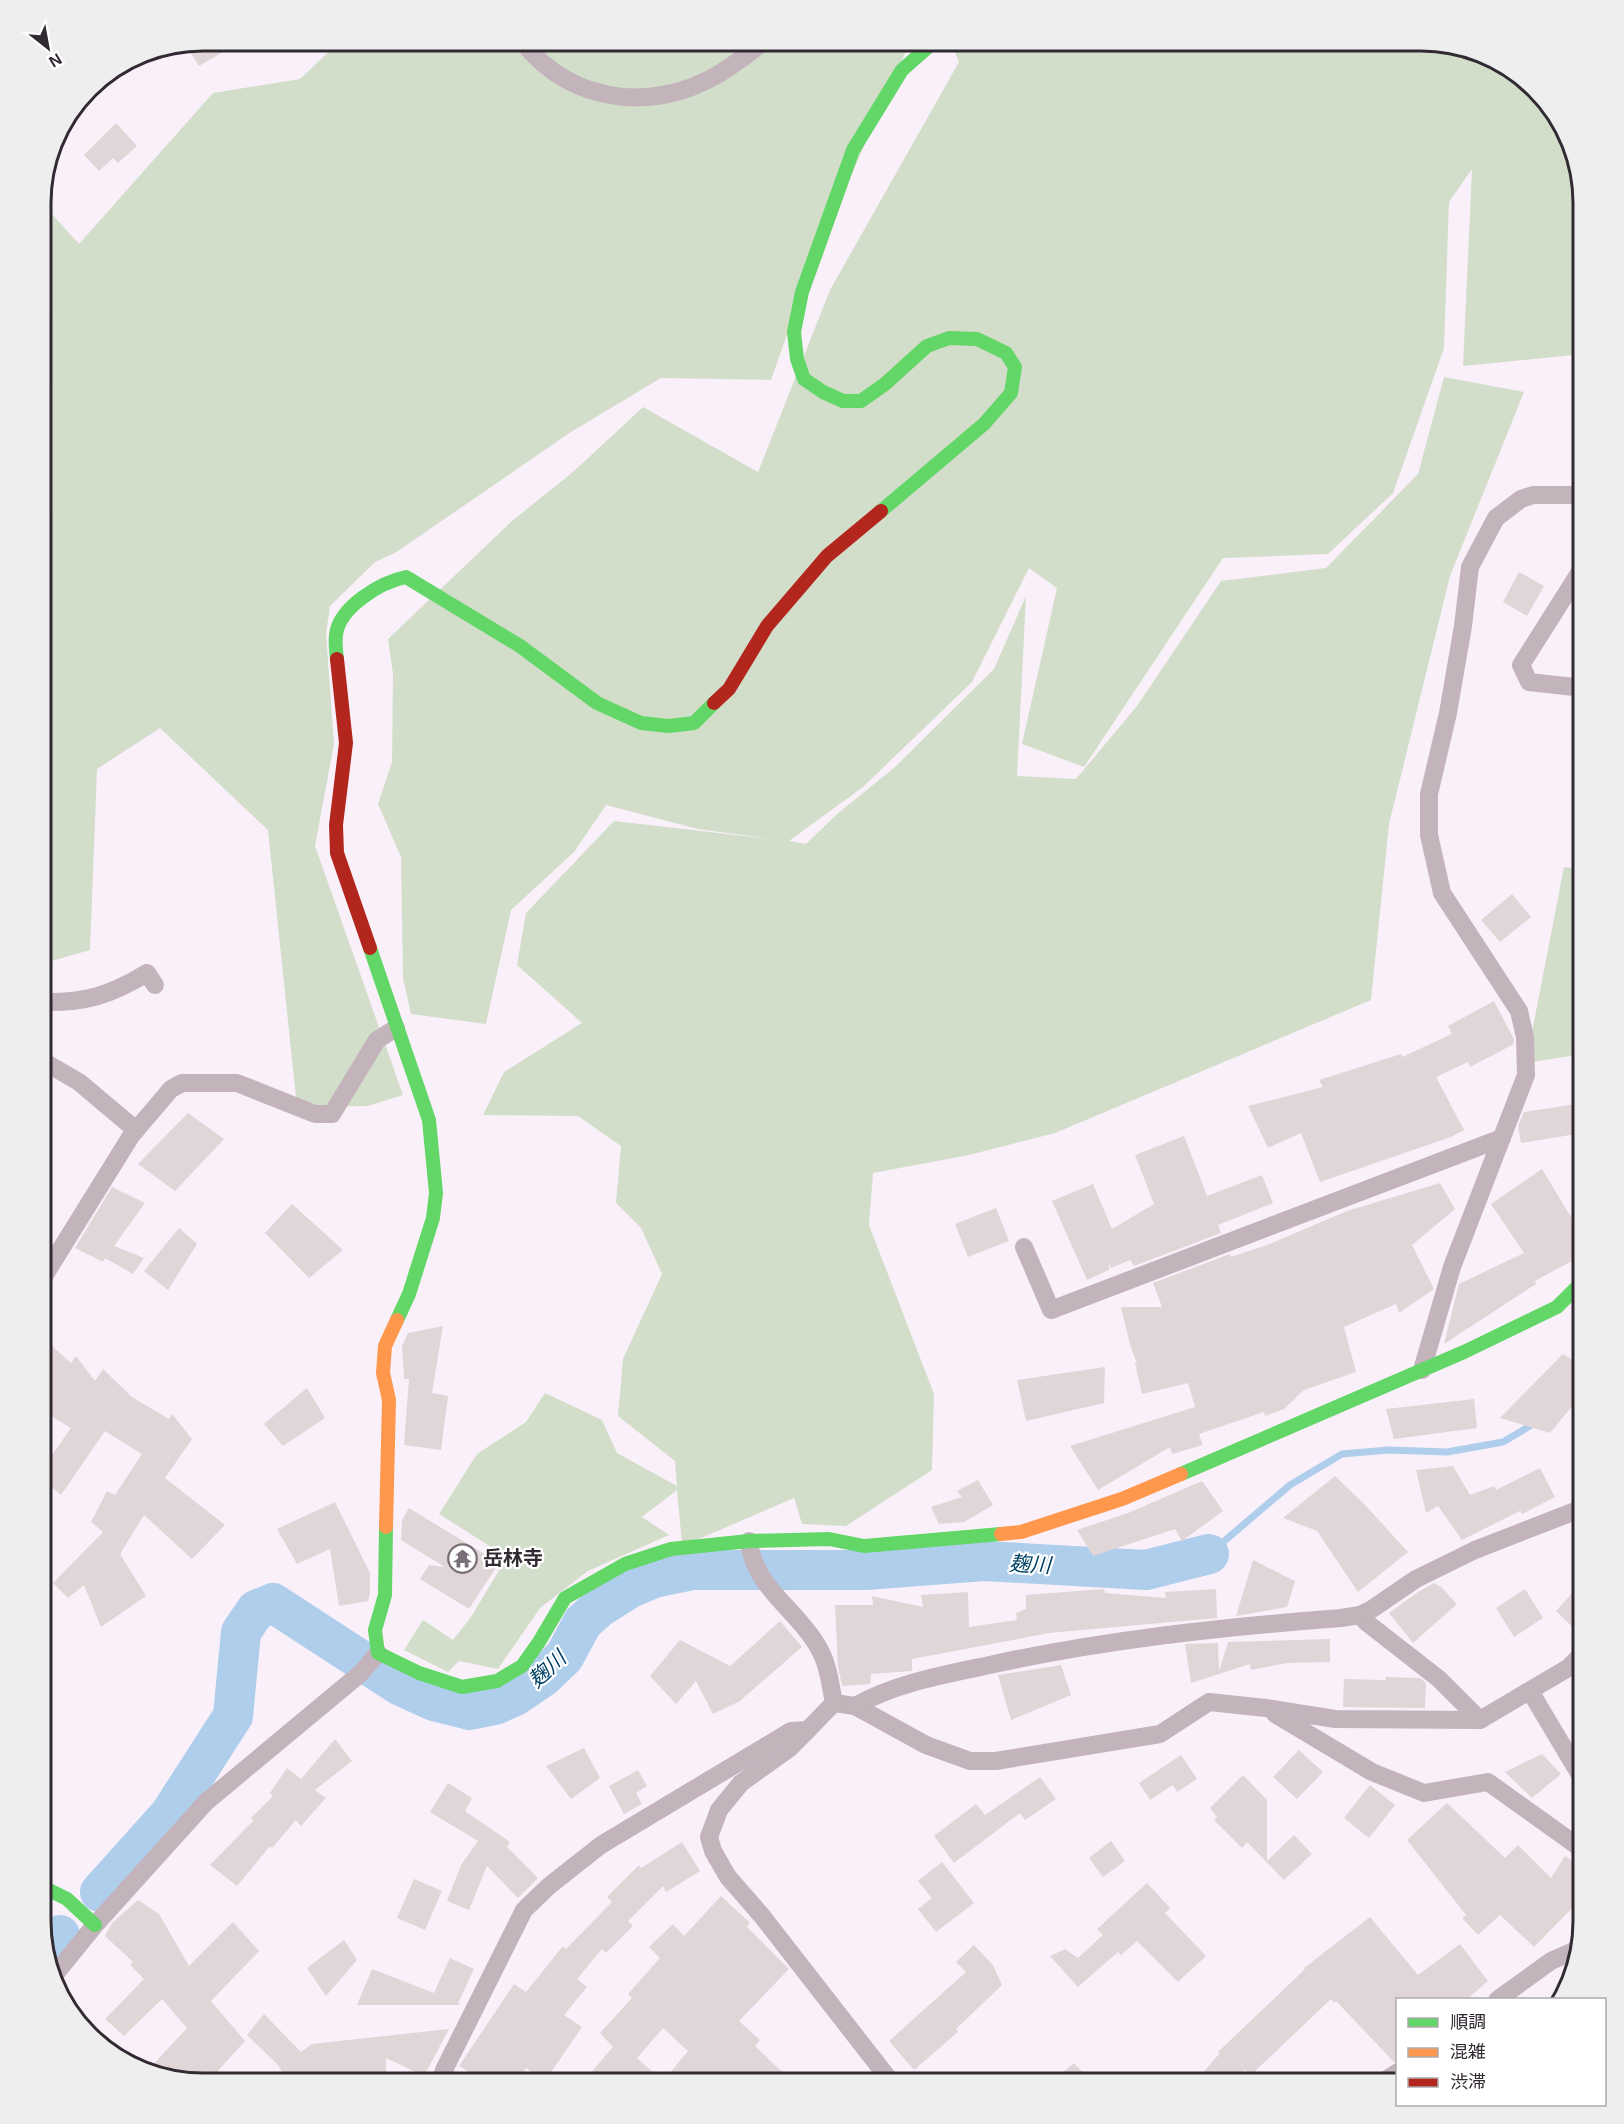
<svg xmlns="http://www.w3.org/2000/svg" width="1624" height="2124" font-family="Helvetica,'Noto Sans JP',sans-serif">
<style>
.green{fill:#d2deca}
.lines{fill:none;stroke-linecap:round;stroke-linejoin:round}
.stream{stroke:#afceec;stroke-width:7}
.river{stroke:#afceec;stroke-width:40}
.building{fill:#e0d6d8;fill-rule:evenodd}
.street{stroke:#c3b4bc;stroke-width:18}
.fast{stroke:#63d668;stroke-width:14}
.slow{stroke:#ff974d;stroke-width:14}
.jam{stroke:#b3261e;stroke-width:14}
.labels{text-anchor:middle;dominant-baseline:central;stroke-width:4.5;stroke-linejoin:round;paint-order:stroke}
.poi-label{font-size:20px;font-weight:bold;fill:#322a32;stroke:#fff;text-anchor:start}
.water-label{font-size:21px;font-style:italic;fill:#014165;stroke:#fff}
.rim{fill:none;stroke:#322a32;stroke-width:3}
</style>
<rect width="100%" height="100%" fill="#faf0fa"/>
<!-- green -->
<g class="green">
<path d="M 340,41 L 932,41 L 906,51 L 812,264 L 771,380 L 661,378 L 571,432 L 395,553 L 375,562 L 330,606 L 326,634 L 334,744 L 315,846 L 403,1095 L 368,1106 L 297,1107 L 268,830 L 160,728 L 97,769 L 90,950 L 41,964 L 41,202 L 79,244 L 213,93 L 300,79 Z"/>
<path d="M 950,41 L 1431,41 L 1502,62 L 1556,113 L 1583,203 L 1583,354 L 1463,366 L 1472,169 L 1449,202 L 1444,348 L 1393,493 L 1328,554 L 1223,558 L 1084,767 L 1022,744 L 1057,588 L 1029,568 L 972,682 L 863,787 L 789,841 L 806,844 L 837,814 L 895,767 L 994,669 L 1026,596 L 1017,776 L 1076,779 L 1137,706 L 1221,581 L 1326,568 L 1418,474 L 1444,377 L 1524,392 L 1450,576 L 1389,824 L 1371,1000 L 1055,1133 L 969,1155 L 873,1173 L 869,1225 L 934,1394 L 932,1470 L 846,1526 L 802,1524 L 794,1498 L 706,1536 L 682,1544 L 677,1490 L 642,1517 L 669,1535 L 588,1571 L 540,1608 L 498,1669 L 459,1661 L 448,1672 L 404,1650 L 423,1620 L 453,1640 L 471,1617 L 507,1557 L 439,1514 L 477,1454 L 526,1422 L 545,1393 L 602,1420 L 617,1453 L 677,1486 L 675,1461 L 618,1416 L 623,1359 L 662,1274 L 641,1228 L 616,1203 L 621,1146 L 578,1116 L 483,1115 L 504,1072 L 582,1023 L 517,965 L 526,913 L 614,821 L 779,840 L 698,829 L 606,805 L 574,852 L 511,910 L 486,1024 L 411,1014 L 403,978 L 401,857 L 378,804 L 392,762 L 393,674 L 388,639 L 512,521 L 573,472 L 643,407 L 758,472 L 830,290 L 959,62 Z"/>
<path d="M 1564,867 L 1583,869 L 1583,1054 L 1526,1063 Z"/>
</g>
<g class="lines">
<!-- stream -->
<path class="stream" d="M 1209,1554 L 1290,1485 L 1342,1454 L 1388,1450 L 1447,1452 L 1503,1442 L 1535,1423"/>
<!-- river -->
<g class="river">
<path d="M 100,1892 L 170,1814 L 233,1716 L 241,1632 L 256,1610 L 273,1603 L 399,1685 L 434,1701 L 470,1710 L 495,1705 L 515,1696 L 543,1677 L 564,1657 L 583,1622 L 600,1607 L 630,1588 L 654,1578 L 693,1570 L 866,1570 L 984,1561 L 1146,1570 L 1209,1554"/>
<path d="M 49,1948 L 60,1935"/>
</g>
</g>
<!-- building -->
<g class="building">
<path d="M 203,40 L 242,41 L 199,66 L 185,44 Z"/>
<path d="M 116,123 L 137,146 L 118,163 L 113,158 L 99,171 L 84,155 Z"/>
<path d="M 1519,572 L 1544,586 L 1527,616 L 1503,602 Z"/>
<path d="M 1512,894 L 1531,917 L 1500,942 L 1481,920 Z"/>
<path d="M 1494,1001 L 1514,1039 L 1514,1044 L 1470,1067 L 1468,1062 L 1436,1077 L 1464,1130 L 1451,1137 L 1320,1182 L 1301,1133 L 1268,1148 L 1248,1106 L 1323,1087 L 1319,1080 L 1401,1054 L 1402,1057 L 1452,1034 L 1448,1026 Z"/>
<path d="M 1583,1103 L 1583,1133 L 1521,1143 L 1518,1126 L 1524,1112 Z"/>
<path d="M 188,1113 L 224,1139 L 175,1191 L 138,1164 Z"/>
<path d="M 1184,1136 L 1207,1196 L 1262,1175 L 1273,1203 L 1218,1225 L 1221,1233 L 1134,1266 L 1130,1260 L 1111,1268 L 1109,1263 L 1109,1270 L 1087,1280 L 1052,1201 L 1093,1184 L 1112,1229 L 1154,1204 L 1135,1155 Z"/>
<path d="M 1542,1169 L 1574,1222 L 1583,1216 L 1583,1255 L 1535,1281 L 1536,1284 L 1444,1344 L 1459,1284 L 1524,1253 L 1491,1204 Z"/>
<path d="M 1440,1183 L 1455,1209 L 1412,1245 L 1434,1289 L 1399,1313 L 1396,1304 L 1344,1327 L 1356,1372 L 1304,1390 L 1284,1409 L 1265,1416 L 1264,1412 L 1199,1434 L 1203,1445 L 1172,1454 L 1170,1447 L 1098,1490 L 1070,1446 L 1195,1407 L 1188,1383 L 1142,1394 L 1135,1363 L 1137,1363 L 1131,1348 L 1121,1307 L 1162,1307 L 1153,1283 L 1230,1254 L 1231,1257 L 1267,1245 L 1347,1211 Z"/>
<path d="M 112,1187 L 145,1203 L 114,1246 L 144,1258 L 133,1274 L 105,1258 L 103,1262 L 75,1248 Z"/>
<path d="M 292,1204 L 343,1250 L 309,1278 L 265,1233 Z"/>
<path d="M 996,1208 L 1009,1241 L 968,1257 L 955,1224 Z"/>
<path d="M 179,1228 L 197,1244 L 168,1290 L 144,1271 Z"/>
<path d="M 443,1326 L 432,1393 L 448,1396 L 441,1450 L 404,1445 L 409,1379 L 404,1379 L 402,1346 L 408,1333 Z"/>
<path d="M 41,1336 L 71,1363 L 76,1356 L 95,1381 L 103,1369 L 132,1397 L 169,1419 L 172,1414 L 192,1439 L 165,1478 L 225,1525 L 192,1559 L 144,1515 L 120,1554 L 146,1596 L 101,1627 L 84,1585 L 68,1598 L 53,1583 L 103,1532 L 91,1522 L 107,1491 L 115,1495 L 142,1454 L 105,1431 L 61,1495 L 44,1481 L 52,1471 L 45,1465 L 71,1428 L 41,1410 Z"/>
<path d="M 1563,1354 L 1583,1366 L 1583,1393 L 1550,1433 L 1500,1418 Z"/>
<path d="M 1105,1367 L 1104,1403 L 1026,1421 L 1017,1380 Z"/>
<path d="M 307,1388 L 325,1418 L 283,1446 L 264,1424 Z"/>
<path d="M 1474,1399 L 1477,1428 L 1394,1439 L 1386,1409 Z"/>
<path d="M 1453,1466 L 1470,1495 L 1494,1486 L 1496,1490 L 1540,1468 L 1555,1497 L 1522,1514 L 1520,1511 L 1462,1540 L 1438,1506 L 1426,1513 L 1416,1470 Z"/>
<path d="M 1335,1476 L 1366,1506 L 1408,1552 L 1358,1592 L 1317,1531 L 1283,1518 Z"/>
<path d="M 978,1480 L 993,1505 L 964,1522 L 939,1524 L 931,1507 L 962,1497 L 957,1491 Z"/>
<path d="M 1202,1481 L 1223,1511 L 1182,1541 L 1175,1529 L 1093,1556 L 1077,1530 L 1128,1513 Z"/>
<path d="M 335,1502 L 370,1573 L 370,1593 L 368,1601 L 339,1606 L 330,1549 L 297,1564 L 277,1529 Z"/>
<path d="M 409,1508 L 499,1563 L 469,1609 L 420,1579 L 429,1565 L 445,1567 L 401,1540 L 402,1520 Z"/>
<path d="M 1253,1560 L 1295,1581 L 1287,1607 L 1236,1616 Z"/>
<path d="M 1583,1581 L 1583,1637 L 1556,1611 Z"/>
<path d="M 1434,1583 L 1441,1587 L 1457,1604 L 1413,1643 L 1389,1613 L 1418,1592 Z"/>
<path d="M 1104,1589 L 1105,1593 L 1166,1598 L 1165,1592 L 1216,1589 L 1217,1618 L 1049,1633 L 912,1659 L 912,1671 L 871,1674 L 870,1684 L 842,1686 L 838,1667 L 835,1605 L 873,1605 L 872,1596 L 923,1607 L 921,1595 L 968,1592 L 969,1627 L 1017,1620 L 1016,1613 L 1026,1609 L 1026,1595 Z"/>
<path d="M 1525,1589 L 1543,1618 L 1514,1637 L 1496,1608 Z"/>
<path d="M 780,1621 L 802,1647 L 740,1701 L 713,1714 L 696,1681 L 676,1704 L 650,1676 L 680,1640 L 730,1666 Z"/>
<path d="M 1330,1639 L 1330,1662 L 1287,1663 L 1251,1670 L 1250,1664 L 1191,1683 L 1185,1644 L 1218,1643 L 1219,1671 L 1228,1642 Z"/>
<path d="M 1061,1665 L 1071,1695 L 1011,1720 L 998,1675 Z"/>
<path d="M 1386,1677 L 1420,1678 L 1426,1683 L 1425,1708 L 1343,1707 L 1344,1679 L 1386,1680 Z"/>
<path d="M 335,1739 L 352,1761 L 315,1790 L 326,1798 L 301,1826 L 296,1820 L 272,1848 L 270,1846 L 237,1886 L 210,1865 L 253,1821 L 251,1818 L 273,1796 L 270,1793 L 287,1768 L 301,1779 Z"/>
<path d="M 584,1748 L 600,1778 L 571,1799 L 546,1766 Z"/>
<path d="M 1299,1750 L 1323,1772 L 1297,1799 L 1273,1777 Z"/>
<path d="M 1542,1754 L 1561,1774 L 1532,1798 L 1505,1772 Z"/>
<path d="M 1181,1755 L 1197,1779 L 1177,1792 L 1173,1785 L 1150,1800 L 1139,1783 Z"/>
<path d="M 638,1770 L 647,1786 L 636,1793 L 642,1804 L 624,1814 L 609,1786 Z"/>
<path d="M 1243,1775 L 1267,1800 L 1267,1861 L 1294,1835 L 1312,1854 L 1284,1880 L 1247,1842 L 1242,1848 L 1214,1820 L 1217,1817 L 1210,1808 Z"/>
<path d="M 1040,1777 L 1056,1799 L 1025,1820 L 1020,1813 L 954,1863 L 934,1836 L 976,1804 L 985,1815 Z"/>
<path d="M 448,1783 L 472,1798 L 465,1811 L 510,1842 L 507,1847 L 538,1878 L 518,1898 L 487,1866 L 469,1910 L 447,1901 L 461,1865 L 478,1841 L 430,1812 Z"/>
<path d="M 1370,1785 L 1395,1805 L 1369,1838 L 1344,1818 Z"/>
<path d="M 1447,1803 L 1505,1858 L 1518,1845 L 1551,1878 L 1565,1856 L 1583,1868 L 1583,1897 L 1534,1947 L 1500,1915 L 1478,1935 L 1462,1918 L 1466,1915 L 1407,1840 Z"/>
<path d="M 1111,1841 L 1125,1861 L 1103,1877 L 1089,1858 Z"/>
<path d="M 682,1842 L 700,1871 L 666,1892 L 663,1886 L 628,1921 L 633,1926 L 606,1953 L 602,1949 L 577,1979 L 587,1987 L 564,2015 L 582,2027 L 545,2081 L 526,2068 L 517,2084 L 489,2084 L 459,2066 L 514,1984 L 526,1992 L 563,1946 L 566,1949 L 612,1902 L 607,1897 L 639,1865 L 641,1868 Z"/>
<path d="M 942,1862 L 974,1903 L 936,1932 L 918,1909 L 932,1898 L 918,1881 Z"/>
<path d="M 414,1879 L 442,1891 L 425,1930 L 397,1918 Z"/>
<path d="M 1147,1883 L 1170,1908 L 1165,1913 L 1206,1956 L 1178,1982 L 1137,1941 L 1121,1955 L 1118,1952 L 1078,1987 L 1050,1956 L 1065,1949 L 1078,1958 L 1103,1935 L 1097,1929 Z"/>
<path d="M 721,1896 L 750,1923 L 747,1927 L 789,1969 L 739,2021 L 760,2040 L 755,2046 L 795,2084 L 597,2084 L 588,2076 L 613,2047 L 600,2033 L 632,1998 L 628,1994 L 660,1958 L 649,1947 L 673,1924 L 684,1936 ZM 663,2028 L 688,2051 L 663,2081 L 637,2058 Z"/>
<path d="M 138,1900 L 159,1914 L 189,1966 L 233,1922 L 259,1951 L 211,2001 L 245,2041 L 206,2084 L 149,2069 L 187,2028 L 162,1999 L 124,2036 L 105,2019 L 144,1979 L 130,1965 L 133,1962 L 105,1936 L 112,1923 Z"/>
<path d="M 1370,1917 L 1418,1975 L 1460,1944 L 1488,1981 L 1466,2000 L 1398,2000 L 1398,2061 L 1394,2062 L 1336,2001 L 1334,2003 L 1331,1999 L 1251,2075 L 1245,2070 L 1233,2084 L 1193,2084 L 1220,2053 L 1218,2052 L 1305,1969 L 1304,1968 Z"/>
<path d="M 344,1940 L 357,1960 L 326,1996 L 307,1968 Z"/>
<path d="M 974,1945 L 993,1965 L 1002,1985 L 956,2029 L 958,2032 L 914,2070 L 889,2041 L 966,1972 L 956,1962 Z"/>
<path d="M 450,1958 L 474,1969 L 458,2003 L 461,2005 L 357,2005 L 372,1969 L 434,1993 Z"/>
<path d="M 264,2014 L 301,2052 L 312,2044 L 449,2029 L 424,2076 L 386,2058 L 386,2073 L 323,2081 L 319,2084 L 291,2084 L 277,2064 L 247,2035 Z"/>
<path d="M 1074,2063 L 1093,2084 L 1049,2084 Z"/>
</g>
<g class="lines">
<!-- street -->
<g class="street">
<path d="M 522,41 C 573,108 664,114 731,66 C 742,58 754,51 763,41"/>
<path d="M 1583,688 L 1529,682 L 1521,665 L 1583,567"/>
<path d="M 41,1002 C 85,1003 109,996 147,973 L 155,985"/>
<path d="M 41,1060 L 79,1082 L 136,1130"/>
<path d="M 1024,1247 L 1051,1310 L 1502,1138"/>
<path d="M 41,1281 L 131,1136 L 171,1089 L 182,1083 L 237,1083 L 315,1114 L 332,1114 L 377,1040 L 396,1028"/>
<path d="M 1422,1370 L 1452,1267 L 1526,1075 L 1525,1037 L 1519,1011 L 1442,893 L 1429,835 L 1429,794 L 1448,713 L 1463,626 L 1470,567 L 1496,518 L 1521,499 L 1533,495 L 1583,495"/>
<path d="M 749,1541 C 753,1586 796,1609 817,1645 C 828,1662 830,1683 834,1703"/>
<path d="M 1360,1615 L 1366,1622 L 1439,1679 L 1480,1720"/>
<path d="M 1530,1691 L 1583,1780"/>
<path d="M 834,1703 L 855,1706 L 926,1745 L 970,1761 L 996,1761 L 1160,1734 L 1209,1702 L 1266,1708 L 1335,1719 L 1480,1720 L 1568,1668 L 1583,1653"/>
<path d="M 834,1703 L 790,1748 L 741,1783 L 719,1810 L 709,1837 L 713,1851 L 728,1877 L 762,1916 L 892,2083"/>
<path d="M 855,1706 C 894,1684 941,1675 985,1666 C 1102,1640 1222,1627 1341,1618 L 1360,1615 L 1372,1609 L 1416,1579 L 1475,1550 L 1583,1508"/>
<path d="M 1275,1714 L 1372,1772 L 1424,1793 L 1488,1782 L 1583,1850"/>
<path d="M 56,1973 L 95,1925 L 206,1802 L 361,1673 L 378,1653"/>
<path d="M 1497,2000 L 1551,1961 L 1576,1950"/>
<path d="M 440,2083 L 444,2070 L 524,1910 L 549,1886 L 601,1845 L 791,1731 L 808,1730"/>
<path d="M 1381,2083 L 1398,2072"/>
</g>
<!-- fast -->
<g class="fast">
<path d="M 881,511 L 984,424 L 1011,393 L 1015,367 L 1006,353 L 977,339 L 949,338 L 927,346 L 885,384 L 861,401 L 843,401 L 823,392 L 804,379 L 797,359 L 794,332 L 802,292 L 853,150 L 902,70 L 935,41"/>
<path d="M 337,659 C 336,651 335,643 336,635 C 339,607 381,582 406,577 L 520,646 L 597,703 L 641,723 L 669,726 L 694,723 L 714,703"/>
<path d="M 370,948 L 429,1120 L 436,1193 L 433,1218 L 409,1294 L 397,1320"/>
<path d="M 1181,1474 L 1464,1352 L 1557,1307 L 1583,1281"/>
<path d="M 386,1527 L 385,1595 L 375,1630 L 378,1653 L 419,1673 L 462,1687 L 497,1681 L 522,1666 L 539,1642 L 565,1598 L 625,1564 L 671,1549 L 749,1541 L 829,1539 L 864,1546 L 1001,1534"/>
<path d="M 41,1886 L 67,1899 L 95,1925"/>
</g>
<!-- slow -->
<g class="slow">
<path d="M 386,1527 L 389,1400 L 383,1373 L 385,1346 L 397,1320"/>
<path d="M 1001,1534 L 1021,1532 L 1122,1499 L 1181,1474"/>
<path d="M 41,1683 L 44,1687 L 41,1707"/>
</g>
<!-- jam -->
<g class="jam">
<path d="M 337,659 L 346,743 L 336,825 L 337,853 L 370,948"/>
<path d="M 714,703 L 729,689 L 767,626 L 827,556 L 881,511"/>
</g>
</g>
<!-- icons -->
<defs>
<symbol id="temple-ring" viewBox="-11 -11 22 22"><circle r="9.5" fill="#fff" stroke="#786f78" stroke-width="1.5"/><path d="M0-6L5-2H3V0L6.5 2.5H4V6H1.5V3h-3V6H-4V2.5H-6.5L-3 0V-2H-5Z" fill="#786f78"/></symbol>
</defs>
<g fill-rule="evenodd">
<use href="#temple-ring" x="446" y="1542" width="33" height="33"/>
</g>
<g class="labels">
<!-- poi labels -->
<g class="poi-label">
<text x="483" y="1558">岳林寺</text>
</g>
<!-- water labels -->
<g class="water-label">
<text transform="translate(1030 1564) rotate(3)">麹川</text>
<text transform="translate(547 1669) rotate(-43)">麹川</text>
</g>
</g>
<!-- crop -->
<path d="M0 0H1624V2124H0ZM203 51H1421A152 152 0 0 1 1573 203V1921A152 152 0 0 1 1421 2073H203A152 152 0 0 1 51 1921V203A152 152 0 0 1 203 51Z" fill="#efeeef" fill-rule="evenodd"/>
<path class="rim" d="M203 51H1421A152 152 0 0 1 1573 203V1921A152 152 0 0 1 1421 2073H203A152 152 0 0 1 51 1921V203A152 152 0 0 1 203 51Z"/>
<!-- legend -->
<rect x="1396" y="1998" width="210" height="108" fill="#ffffff" stroke="#adaaad" stroke-width="1.5"/>
<rect x="1408" y="2018" width="30" height="9" fill="#63d668" stroke="#adaaad" stroke-width="1.5"/>
<text x="1450" y="2028" font-size="18" fill="#322a32">順調</text>
<rect x="1408" y="2048" width="30" height="9" fill="#ff974d" stroke="#adaaad" stroke-width="1.5"/>
<text x="1450" y="2058" font-size="18" fill="#322a32">混雑</text>
<rect x="1408" y="2078" width="30" height="9" fill="#b3261e" stroke="#adaaad" stroke-width="1.5"/>
<text x="1450" y="2088" font-size="18" fill="#322a32">渋滞</text>
<!-- north arrow -->
<g transform="translate(48 48) rotate(149)" stroke="#ffffff" stroke-width="4.5" paint-order="stroke">
<path d="M0-4.5L10 22L0 15L-10 22Z" fill="#322a32"/>
<text y="-9" font-size="16" font-weight="bold" text-anchor="middle" fill="#322a32">N</text>
</g>
</svg>
